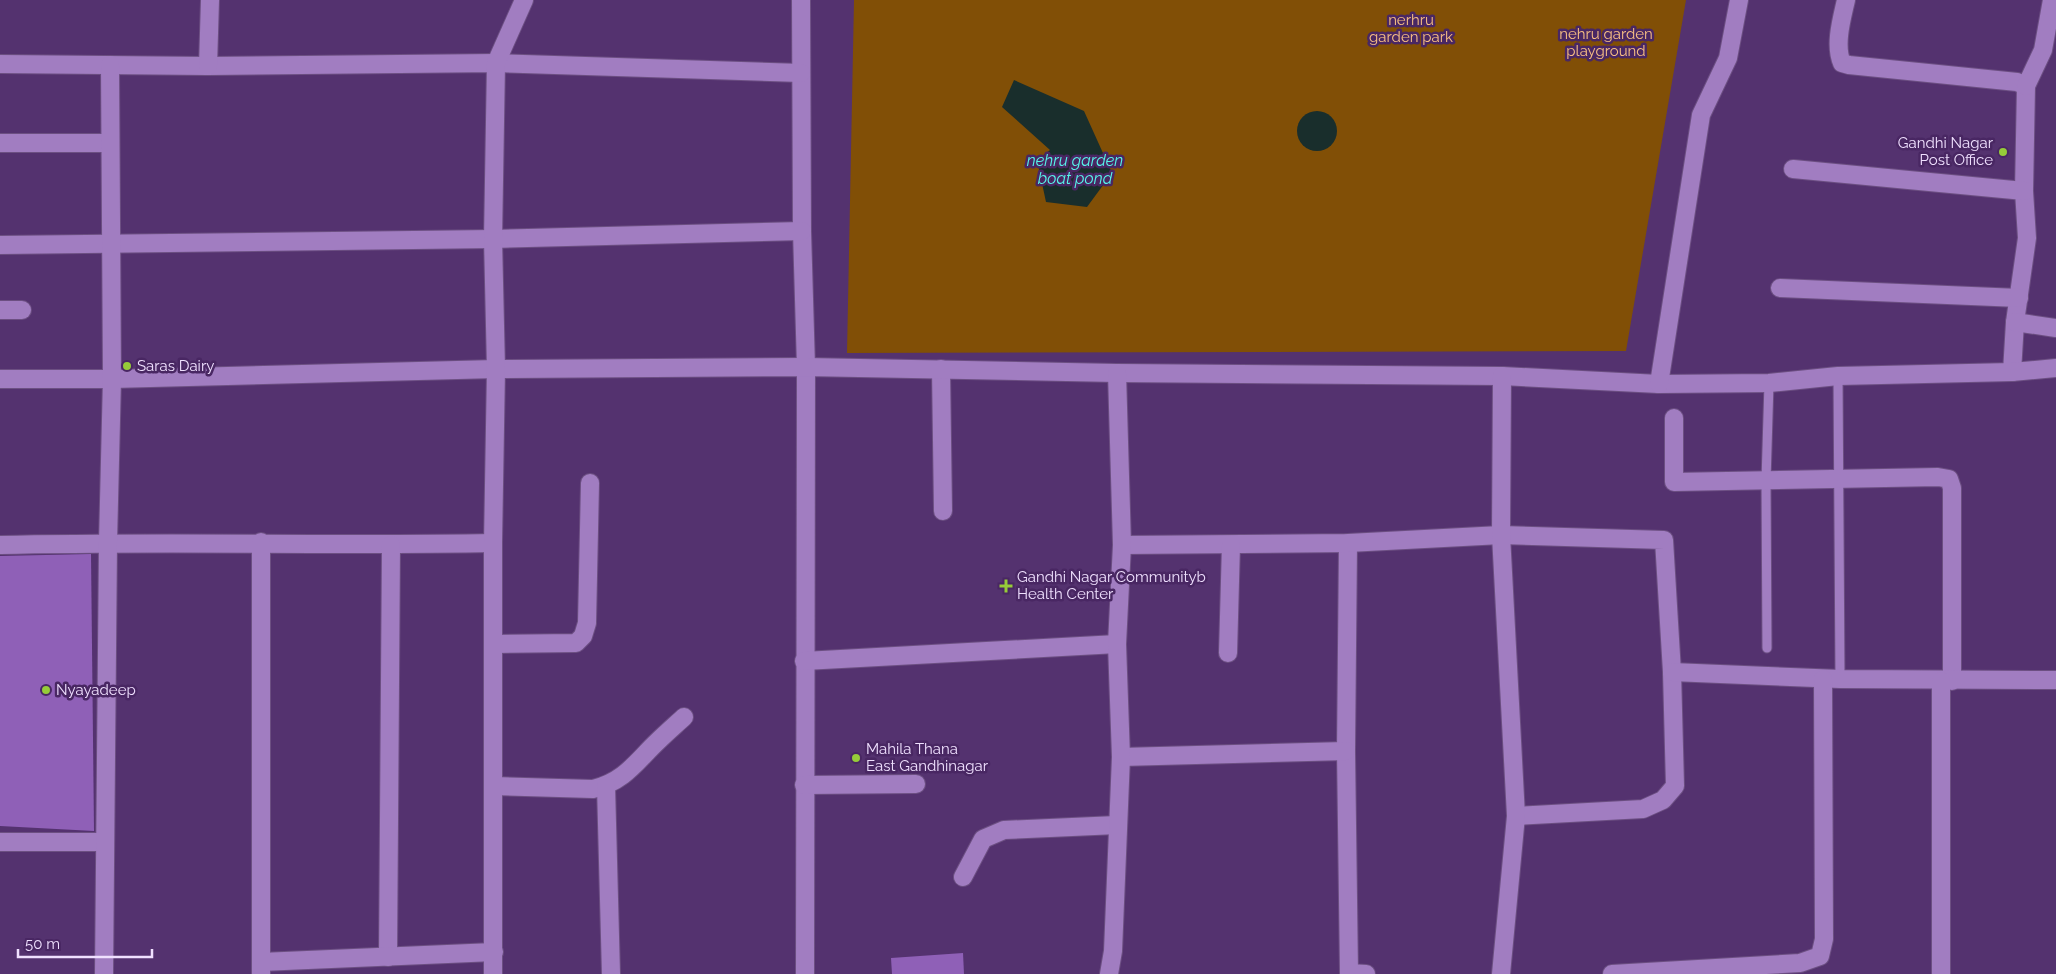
<svg xmlns="http://www.w3.org/2000/svg" width="2056" height="974" font-family="Raleway,sans-serif">
<style>
.green{fill:#814f06}
.water{fill:#192e2c}
.building{fill:#8f60b7}
.lines{fill:none;stroke-linecap:round;stroke-linejoin:round}
.lane-casing{stroke:#6c4f82;stroke-width:11}
.street-casing{stroke:#6c4f82;stroke-width:20}
.lane{stroke:#a17dc1;stroke-width:9}
.street{stroke:#a17dc1;stroke-width:18}
.poi-dot{fill:#96cc39;stroke:#492763;stroke-width:2}
.labels{text-anchor:middle;dominant-baseline:central;stroke-width:5;stroke-linejoin:round;paint-order:stroke}
.park-label{font-size:15px;fill:#f9c084;stroke:#492763}
.poi-label{font-size:15px;fill:#f0e1ff;stroke:#492763;text-anchor:start}
.water-label{font-size:16px;font-style:italic;fill:#56f8eb;stroke:#492763}
</style>
<rect width="100%" height="100%" fill="#54326f"/>
<!-- green -->
<path class="green" d="M 854,0 L 1686,0 L 1626,351 L 847,353 Z"/>
<!-- water -->
<g class="water">
<path d="M 1014,80 L 1084,111 L 1112,173 L 1087,207 L 1046,202 L 1037,160 L 1050,150 L 1002,107 Z"/>
<circle cx="1317" cy="131" r="20"/>
</g>
<!-- building -->
<g class="building">
<path d="M 91,554 L 94,831 L 0,826 L 0,556 Z"/>
<path d="M 963,953 L 964,974 L 892,974 L 891,958 Z"/>
</g>
<g class="lines">
<defs>
<g id="lane">
<path d="M 1838,376 L 1840,679"/>
<path d="M 1767,648 L 1766,481 L 1769,383"/>
</g>
<g id="street">
<path d="M 801,0 L 802,231 L 806,367 L 805,974"/>
<path d="M 1846,0 C 1842,18 1834,45 1842,63 L 1849,65 L 2017,82 L 2026,86 L 2024,191 L 2027,238 L 2015,322 L 2012,372"/>
<path d="M 0,64 L 208,66 L 496,63 L 801,73"/>
<path d="M 208,66 L 210,0"/>
<path d="M 2026,86 L 2043,50 L 2052,0"/>
<path d="M 0,143 L 110,143"/>
<path d="M 1793,169 L 2024,191"/>
<path d="M 0,245 L 493,239 L 802,231"/>
<path d="M 1780,288 L 2019,298"/>
<path d="M 0,310 L 22,310"/>
<path d="M 2015,322 L 2056,328"/>
<path d="M 941,369 L 943,511"/>
<path d="M 0,379 L 112,379 L 496,369 L 806,367 L 1117,373 L 1502,376 L 1659,384 L 1769,383 L 1838,376 L 2012,372 L 2056,368"/>
<path d="M 1659,384 L 1701,115 L 1728,58 L 1739,0"/>
<path d="M 1674,418 L 1674,482 L 1938,477 L 1949,479 L 1952,488 L 1952,681"/>
<path d="M 1348,543 L 1346,751 L 1349,973 L 1366,974"/>
<path d="M 0,545 C 164,541 329,546 493,543"/>
<path d="M 1122,545 L 1348,543 L 1501,535 L 1664,540 L 1672,672 L 1675,786 L 1663,800 L 1643,809 L 1516,816"/>
<path d="M 494,644 L 576,643 L 583,636 L 587,623 L 590,483"/>
<path d="M 1228,653 L 1231,545"/>
<path d="M 804,661 L 1117,644"/>
<path d="M 1672,672 L 1840,679 L 2056,680"/>
<path d="M 1941,681 L 1941,974"/>
<path d="M 1121,757 L 1346,751"/>
<path d="M 804,785 L 916,784"/>
<path d="M 494,786 L 593,789 C 618,783 630,770 647,752 C 658,740 672,728 684,717"/>
<path d="M 606,786 L 611,974"/>
<path d="M 0,842 L 105,842"/>
<path d="M 963,877 L 983,839 L 1004,830 L 1117,825"/>
<path d="M 388,957 L 391,545"/>
<path d="M 261,962 L 494,952"/>
<path d="M 104,974 L 108,542 L 112,379 L 110,65"/>
<path d="M 261,974 L 261,542"/>
<path d="M 493,974 L 493,543 L 496,369 L 493,239 L 496,63 L 524,0"/>
<path d="M 1109,974 L 1113,951 L 1121,757 L 1117,644 L 1122,545 L 1117,373"/>
<path d="M 1501,974 L 1516,816 L 1501,535 L 1502,376"/>
<path d="M 1612,974 L 1800,963 L 1820,956 L 1824,939 L 1823,679"/>
</g>
</defs>
<!-- lane casing -->
<use href="#lane" class="lane-casing"/>
<!-- street casing -->
<use href="#street" class="street-casing"/>
<!-- lane -->
<use href="#lane" class="lane"/>
<!-- street -->
<use href="#street" class="street"/>
</g>
<!-- markers -->
<g class="poi-dot">
<circle cx="2003" cy="152" r="5"/>
<circle cx="127" cy="366" r="5"/>
<path d="M1003.5 578.5h5v5h5v5h-5v5h-5v-5h-5v-5h5z"/>
<circle cx="46" cy="690" r="5"/>
<circle cx="856" cy="758" r="5"/>
</g>
<g class="labels">
<!-- park labels -->
<g class="park-label">
<text x="1411" y="20">nerhru<tspan x="1411" dy="17">garden park</tspan></text>
<text x="1606" y="34">nehru garden<tspan x="1606" dy="17">playground</tspan></text>
</g>
<!-- poi labels -->
<g class="poi-label">
<text x="1993" y="143" text-anchor="end">Gandhi Nagar<tspan x="1993" dy="17">Post Office</tspan></text>
<text x="137" y="366">Saras Dairy</text>
<text x="1017" y="577">Gandhi Nagar Communityb<tspan x="1017" dy="17">Health Center</tspan></text>
<text x="56" y="690">Nyayadeep</text>
<text x="866" y="749">Mahila Thana<tspan x="866" dy="17">East Gandhinagar</tspan></text>
</g>
<!-- water labels -->
<g class="water-label">
<text x="1075" y="160">nehru garden<tspan x="1075" dy="18">boat pond</tspan></text>
</g>
</g>
<!-- scale -->
<path d="M18 949v8h134v-8" fill="none" stroke="#f0e1ff" stroke-width="2.5"/>
<text x="25" y="949" font-size="15" fill="#f0e1ff" stroke="#492763" stroke-width="4" paint-order="stroke">50 m</text>
</svg>
